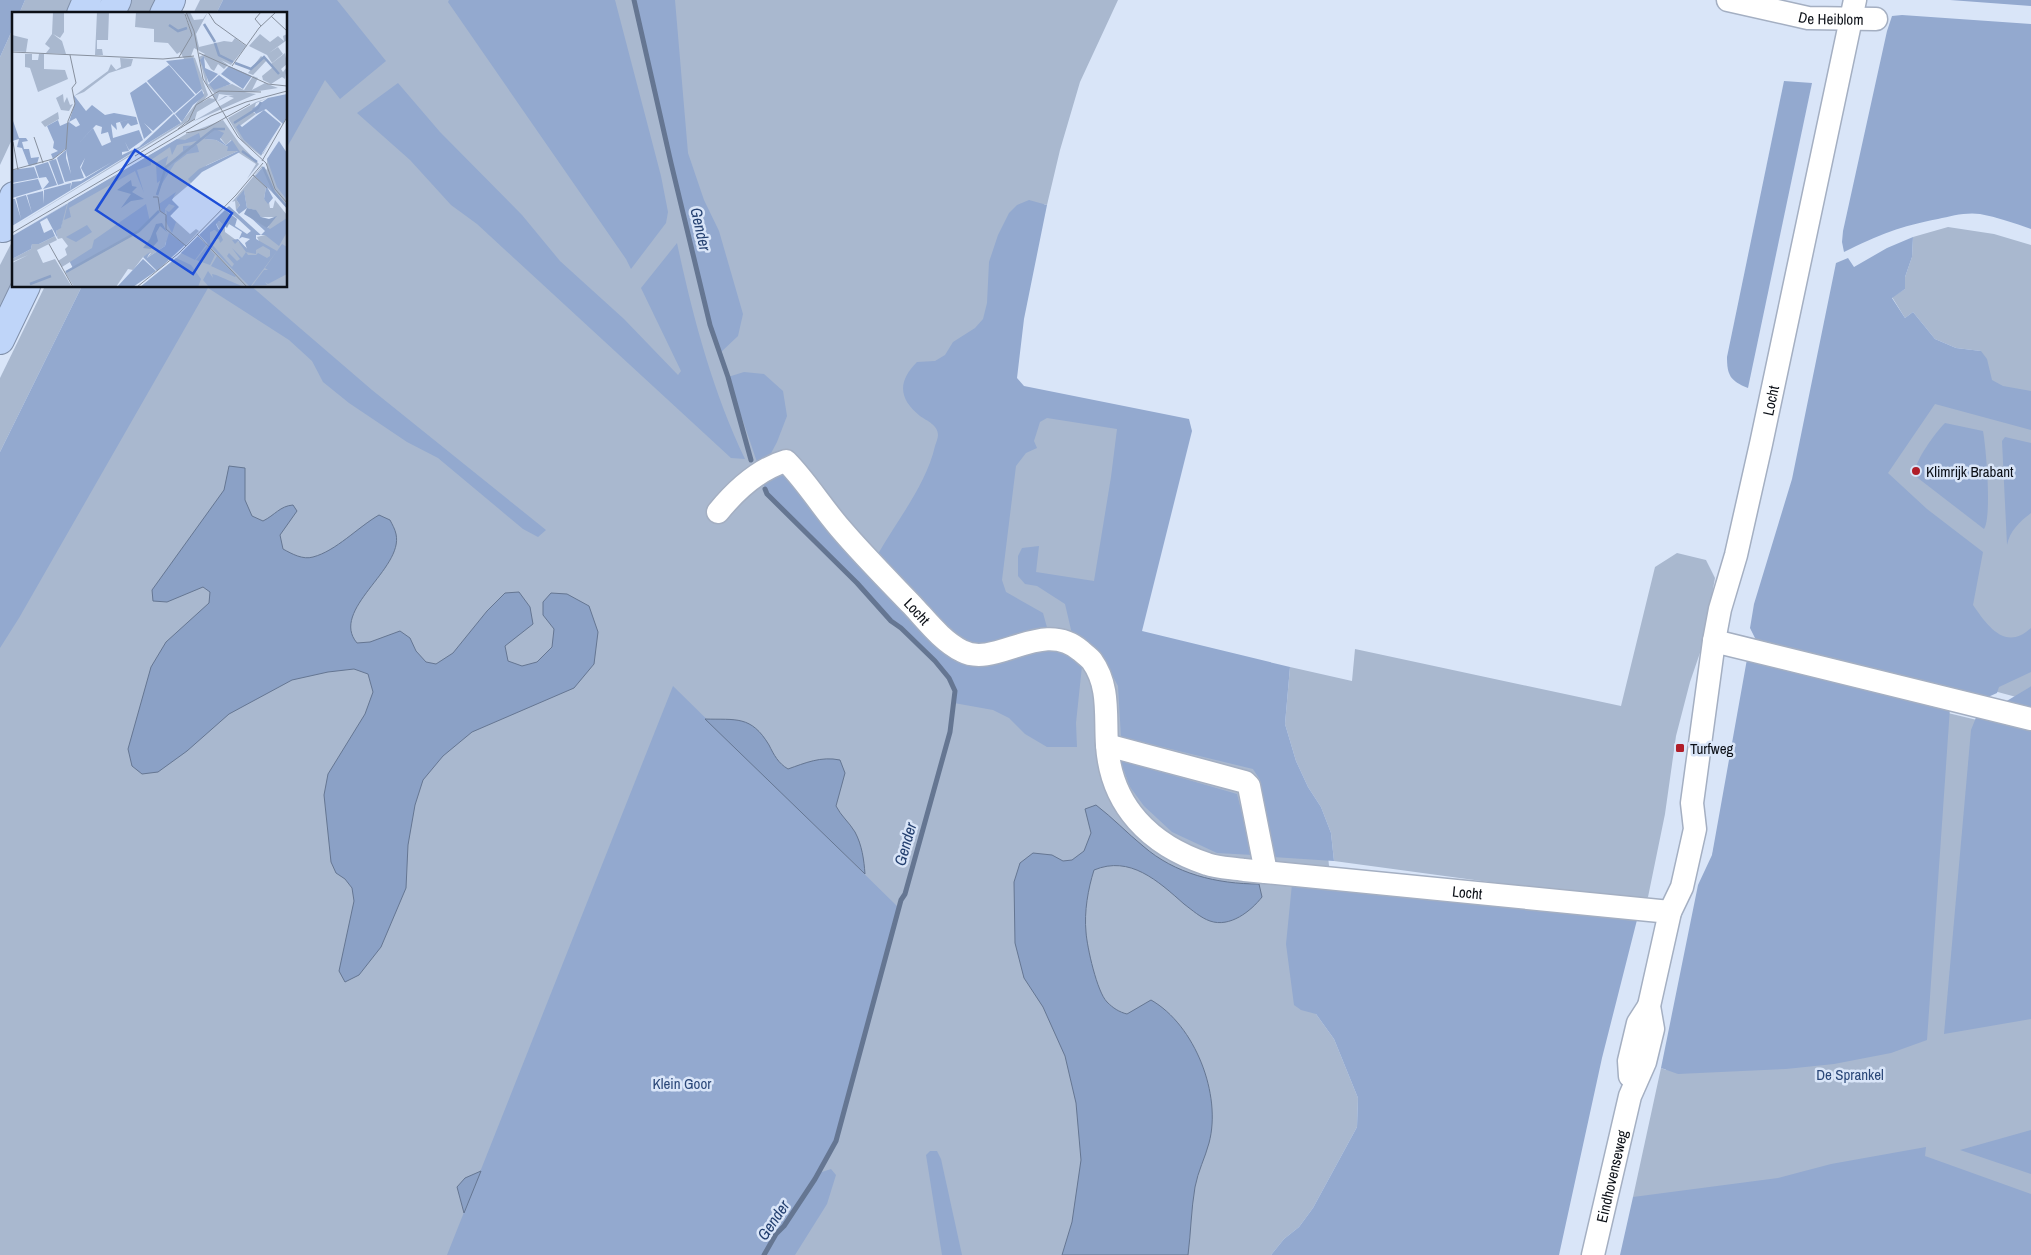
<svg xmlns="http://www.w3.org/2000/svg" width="2031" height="1255" font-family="'Archivo Narrow',sans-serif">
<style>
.green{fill:#a9b8cf}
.forest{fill:#93a9cf}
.water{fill:#8ba1c6;stroke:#657692}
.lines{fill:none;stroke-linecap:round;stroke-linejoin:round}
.stream{stroke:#657692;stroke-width:5}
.minor-casing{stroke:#a4afc2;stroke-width:25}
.highway-casing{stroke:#8090aa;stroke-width:30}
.minor{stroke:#fff;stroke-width:22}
.highway{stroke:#bfd5f9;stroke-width:28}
.poi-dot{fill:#b01d29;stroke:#d9e5f8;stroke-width:2}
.labels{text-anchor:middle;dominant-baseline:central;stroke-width:5;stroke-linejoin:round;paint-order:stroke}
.street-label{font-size:15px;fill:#0c1017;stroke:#d9e5f8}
.poi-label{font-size:15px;fill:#0c1017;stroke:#d9e5f8;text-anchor:start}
.park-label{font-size:15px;fill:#2a4778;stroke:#d9e5f8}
.water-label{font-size:16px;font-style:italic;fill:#233f6f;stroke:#d9e5f8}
.inset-river{fill:none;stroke:#8ba1c6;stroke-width:2.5}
.inset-road{fill:none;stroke:#87909e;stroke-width:1}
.view{fill:#1d4ed8;fill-opacity:0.15;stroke:#1d4ed8;stroke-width:2.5}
.inset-edge{fill:none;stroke:#0c1017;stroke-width:2.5}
</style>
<rect width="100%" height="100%" fill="#d9e5f8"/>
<!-- green -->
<g class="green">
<path d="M 25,0 L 73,0 L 67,14 L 19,14 Z"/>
<path d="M 132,0 L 162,0 L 155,14 L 125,14 Z"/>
<path d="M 200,0 L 223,0 L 216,14 L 193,14 Z"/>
<path d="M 227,0 L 1118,0 L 1080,82 L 1060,150 L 1047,205 L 1044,204 L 1019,316 L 1014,379 L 1023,387 L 1187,421 L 1139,633 L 1279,725 L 1326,835 L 1329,866 L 1319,893 L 1316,1014 L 1334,1039 L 1358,1098 L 1357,1127 L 1313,1208 L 1299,1227 L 1284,1239 L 1271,1255 L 0,1255 L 0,457 L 84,286 L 286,286 L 286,14 Z"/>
<path d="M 14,26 L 14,135 L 0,165 L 0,57 Z"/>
<path d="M 1948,227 L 1994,234 L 2031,245 L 2031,701 L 1983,688 L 1821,365 L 1981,351 L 1956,348 L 1935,339 L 1913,312 L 1905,318 L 1892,297 L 1905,289 L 1905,277 L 1912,257 L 1913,237 Z"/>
<path d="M 14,238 L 14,286 L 0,324 L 0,265 Z"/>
<path d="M 45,286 L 82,286 L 0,452 L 0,378 Z"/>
<path d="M 1677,553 L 1706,560 L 1715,578 L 1703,644 L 1690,682 L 1676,736 L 1665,814 L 1648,897 L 1638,902 L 1334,861 L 1331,833 L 1321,807 L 1308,787 L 1296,761 L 1285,724 L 1290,667 L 1352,681 L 1355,649 L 1621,706 L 1655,567 Z"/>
<path d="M 1753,666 L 2031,733 L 2031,1255 L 1626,1255 L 1638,1197 L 1633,1197 L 1661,1068 L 1666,1070 Z"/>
</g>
<!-- forest -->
<g class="forest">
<path d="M 0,0 L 25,0 L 19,14 L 14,14 L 14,26 L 0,57 Z"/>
<path d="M 223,0 L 337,0 L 386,61 L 340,99 L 325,80 L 286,149 L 286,14 L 216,14 Z"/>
<path d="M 449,0 L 615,0 L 661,176 L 668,212 L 666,223 L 631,269 L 626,259 L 448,2 Z"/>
<path d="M 634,0 L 675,0 L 688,153 L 704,200 L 719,231 L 743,314 L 738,336 L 720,353 L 711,325 L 671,163 Z"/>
<path d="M 1950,0 L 2031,0 L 2031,6 Z"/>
<path d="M 1902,15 L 2031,24 L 2031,229 C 2014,223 1997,217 1980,214 C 1966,212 1951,216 1938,219 C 1901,226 1878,235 1844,252 L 1842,242 L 1843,231 L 1887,31 L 1892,16 Z"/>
<path d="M 1784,81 L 1812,83 L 1748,388 C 1730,381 1727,375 1727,357 Z"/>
<path d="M 398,83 L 440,132 L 522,215 L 560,261 L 624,319 L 678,375 L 681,371 L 641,288 L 677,243 C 693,317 712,390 745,459 L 731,458 L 477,224 L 451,205 L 410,160 L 357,113 Z"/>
<path d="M 1029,200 L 1047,205 L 1024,319 L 1017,378 L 1024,386 L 1189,419 L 1192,431 L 1142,631 L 1290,667 L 1285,724 L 1296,761 L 1308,787 L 1321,807 L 1331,833 L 1334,861 L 1273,857 L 1260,780 L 1253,769 L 1121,737 L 1118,686 L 1102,656 L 1083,637 L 1072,634 L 1065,604 L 1037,586 L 1025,584 L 1018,576 L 1018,556 L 1022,548 L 1039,546 L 1036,572 L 1094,581 L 1111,477 L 1117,429 L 1047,418 L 1040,422 L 1034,441 L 1037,448 L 1026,453 L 1016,466 L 1002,580 L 1006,592 L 1043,613 L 1048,631 L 979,648 L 947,630 L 878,554 C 898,519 926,485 935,446 C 936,443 938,438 938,435 C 938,425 927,421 920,416 C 899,399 897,382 917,362 L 935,361 L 945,355 L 953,342 L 975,328 L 983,319 L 987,303 L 989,262 L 998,235 L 1009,213 L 1017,205 Z"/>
<path d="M 1913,237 L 1912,257 L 1905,277 L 1905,289 L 1892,298 L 1905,318 L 1913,312 L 1935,339 L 1956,348 L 1981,351 L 1987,359 L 1992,380 L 2003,386 L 2031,391 L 2031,430 L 1935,404 L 1888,473 L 1927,509 L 1983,552 L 1973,605 C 1987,625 2005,652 2031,628 L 2031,672 L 1999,687 L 1997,693 L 1988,697 L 1757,642 L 1750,628 L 1754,604 L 1792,479 L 1836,263 L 1848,258 L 1854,267 L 1887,248 Z"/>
<path d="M 82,286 L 251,286 L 372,390 L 546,530 L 538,537 L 523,529 L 438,458 L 407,442 L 349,403 L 323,382 L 312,361 L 289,340 L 208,288 L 19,618 L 0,648 L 0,452 Z"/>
<path d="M 744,372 L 764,374 L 783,391 L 787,416 L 777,442 L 768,459 L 758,465 L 728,377 Z"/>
<path d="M 1945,423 L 1983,431 C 1986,447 1992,517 1984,529 L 1914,475 C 1915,460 1935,433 1945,423 Z"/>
<path d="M 2005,437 L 2031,443 L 2031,513 C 2019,522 2010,531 2007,545 L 2002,441 Z"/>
<path d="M 784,472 L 835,540 L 868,573 L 967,664 L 1043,647 L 1066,652 L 1082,666 L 1076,723 L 1077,747 L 1047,747 L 1025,734 L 1009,718 L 993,710 L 954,703 L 955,691 L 949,678 L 935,661 L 901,628 L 892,621 L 857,583 L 768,494 L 763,484 Z"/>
<path d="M 1747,659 L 1950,708 L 1927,1040 L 1891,1053 L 1834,1064 L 1786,1069 L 1678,1074 L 1661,1068 L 1698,885 L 1712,855 Z"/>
<path d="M 673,686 L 900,909 L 836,1141 L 819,1173 L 831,1169 L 836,1175 L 827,1204 L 795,1255 L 447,1255 Z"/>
<path d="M 2031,686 L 2031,709 L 2005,702 L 2030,687 Z"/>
<path d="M 1977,715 L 2031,728 L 2031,1019 L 1944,1034 L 1971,730 Z"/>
<path d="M 1120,760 L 1237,794 L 1253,855 L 1217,853 L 1172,832 L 1144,806 L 1130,787 Z"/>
<path d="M 1292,884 L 1638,916 L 1602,1058 L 1559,1255 L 1271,1255 L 1284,1239 L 1299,1227 L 1313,1208 L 1357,1127 L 1358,1098 L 1334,1039 L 1316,1014 L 1301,1010 L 1294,1005 L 1286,944 Z"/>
<path d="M 2031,1130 L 2031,1174 L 1960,1150 Z"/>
<path d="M 1926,1147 L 1925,1156 L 2031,1194 L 2031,1255 L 1620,1255 L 1633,1197 L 1778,1178 L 1831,1164 Z"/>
<path d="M 930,1151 L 937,1151 L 941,1159 L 962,1255 L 942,1255 L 926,1155 Z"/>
</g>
<!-- water -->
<g class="water">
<path d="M 229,466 L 245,468 L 245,500 L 252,516 L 263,521 C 275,515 280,506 293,505 L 297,511 L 280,535 L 283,549 C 292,554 303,560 313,557 C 336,551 358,527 379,515 L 390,520 C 392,524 395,529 396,534 C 404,569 329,610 357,643 L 370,642 L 400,631 L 410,638 L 416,651 L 426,662 L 436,664 L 453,653 L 487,611 L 505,593 L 519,592 L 530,607 L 533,624 L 505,646 L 508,661 L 522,666 L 537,662 L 552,647 L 554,629 L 543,615 L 543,602 L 551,593 L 567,594 L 589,606 L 598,632 L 594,664 L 574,688 L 472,732 L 443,756 L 423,780 L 415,805 L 408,845 L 406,888 L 381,947 L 359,975 L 345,982 L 339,971 L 354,901 L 352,888 L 345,879 L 336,873 L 331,862 L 324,795 L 328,774 L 365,714 L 373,692 L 368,674 L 354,669 L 328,672 L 292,680 L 229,714 L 187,751 L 158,772 L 142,774 L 132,766 L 128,749 L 151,667 L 166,642 L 209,603 L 210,592 L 203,587 L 167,602 L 153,601 L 152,590 L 224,490 Z"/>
<path d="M 705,719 C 736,720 751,715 769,745 C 774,755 778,763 788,769 C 805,763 821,756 840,760 L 845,773 L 836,806 C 841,816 849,822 855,832 C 862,845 864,860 865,874 Z"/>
<path d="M 1096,805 C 1113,818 1127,833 1143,846 C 1175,874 1217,884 1259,884 L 1262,897 C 1251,911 1230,928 1210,921 C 1201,918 1192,910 1184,904 C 1158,881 1130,855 1094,870 C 1088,889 1084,912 1086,932 C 1087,947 1097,992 1107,1002 C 1113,1008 1119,1012 1127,1014 L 1151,1000 C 1195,1025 1222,1095 1209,1143 C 1205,1158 1198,1171 1195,1187 C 1191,1210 1191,1232 1188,1255 L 1062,1255 L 1072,1222 L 1081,1160 L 1076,1103 L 1065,1056 L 1043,1007 L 1024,978 L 1015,943 L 1014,882 L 1020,863 L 1033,853 L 1052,855 L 1063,861 L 1072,860 L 1084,851 L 1091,833 L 1085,809 Z"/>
<path d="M 481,1171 L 464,1213 L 457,1187 L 465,1178 Z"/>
</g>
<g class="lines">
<!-- stream -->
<g class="stream">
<path d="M 634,0 L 671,163 L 710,325 L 728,377 L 751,460"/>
<path d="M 764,1255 L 776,1234 L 784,1226 L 815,1179 L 836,1141 L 901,900 L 905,894 L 950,732 L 955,691 L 949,678 L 935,661 L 901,628 L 891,621 L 857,583 L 767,494 L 765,489"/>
</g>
<defs>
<g id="minor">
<path id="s1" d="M 1728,0 L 1808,18 L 1876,19"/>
<path id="s2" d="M 718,512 C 736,490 759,469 786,461 C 806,481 821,506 840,528 C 863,555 888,580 912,605 C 927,621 942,641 962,651 C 996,669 1043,617 1081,651 C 1084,654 1089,657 1092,661 C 1110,686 1105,716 1107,745 C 1111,806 1150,845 1207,864 C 1218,868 1232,868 1244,870 L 1670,912"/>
<path d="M 1714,641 L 2031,719"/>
<path d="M 1107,745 L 1245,782 L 1249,786 L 1266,872"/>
<path d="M 1630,1076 L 1629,1061 L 1638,1023 L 1649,1006"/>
<path id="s3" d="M 1593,1255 L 1630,1096 L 1645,1062 L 1653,1029 L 1649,1006 L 1670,912 L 1682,887 L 1695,829 L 1692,803 L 1714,641 L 1720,609 L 1736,555 L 1761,444 L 1855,0"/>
</g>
<g id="highway">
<path d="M 81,14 L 87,0"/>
<path d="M 110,14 L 117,0"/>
<path d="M 164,14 L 171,0"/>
<path d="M 3,228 L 14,196"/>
<path d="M 0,340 L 26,286"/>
</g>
</defs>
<!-- minor casing -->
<use href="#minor" class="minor-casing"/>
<!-- highway casing -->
<use href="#highway" class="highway-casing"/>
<!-- minor -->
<use href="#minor" class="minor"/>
<!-- highway -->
<use href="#highway" class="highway"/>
</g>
<!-- markers -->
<g class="poi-dot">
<circle cx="1916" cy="471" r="5"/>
<rect x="1675" y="743" width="10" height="10" rx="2.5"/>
</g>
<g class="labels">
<!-- street labels -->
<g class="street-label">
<text stroke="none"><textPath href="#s1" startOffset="105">De Heiblom</textPath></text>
<text stroke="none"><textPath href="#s3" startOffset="878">Locht</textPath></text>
<text stroke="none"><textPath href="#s2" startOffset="286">Locht</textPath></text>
<text stroke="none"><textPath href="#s2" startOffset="1000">Locht</textPath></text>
<text stroke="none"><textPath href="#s3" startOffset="81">Eindhovenseweg</textPath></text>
</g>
<!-- poi labels -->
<g class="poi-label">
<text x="1926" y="471">Klimrijk Brabant</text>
<text x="1690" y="748">Turfweg</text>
</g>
<!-- park labels -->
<g class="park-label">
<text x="1850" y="1074">De Sprankel</text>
<text x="682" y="1083">Klein Goor</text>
</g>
<!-- water labels -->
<g class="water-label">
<text transform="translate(701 229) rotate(77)">Gender</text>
<text transform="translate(905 844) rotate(-74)">Gender</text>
<text transform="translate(773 1220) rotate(-56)">Gender</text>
</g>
</g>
<!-- overview -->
<g transform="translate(12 12)">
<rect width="275" height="275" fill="#d9e5f8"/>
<path d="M 41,0 L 52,0 L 52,20 L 48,26 L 41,22 L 50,29 L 54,42 L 34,41 L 38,36 L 33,32 L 40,22 ZM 85,0 L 97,0 L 96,28 L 85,28 L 85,37 L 90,37 L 91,43 L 83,43 ZM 124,0 L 172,0 L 179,20 L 173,0 L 178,0 L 182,8 L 191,7 L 196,0 L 184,22 L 187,35 L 212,29 L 220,30 L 223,26 L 234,34 L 219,53 L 209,48 L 216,53 L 212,57 L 206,52 L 202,59 L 199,57 L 191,44 L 196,72 L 209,75 L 220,72 L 232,78 L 241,64 L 246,66 L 240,78 L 253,71 L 266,76 L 241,80 L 202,81 L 194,72 L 187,45 L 193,42 L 182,36 L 179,44 L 183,46 L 196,83 L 174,110 L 0,216 L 169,111 L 192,81 L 168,40 L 165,42 L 156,31 L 142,30 L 142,17 L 123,15 ZM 248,22 L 258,30 L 266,24 L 272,29 L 271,24 L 275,22 L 275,28 L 257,41 L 266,35 L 271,42 L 260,51 L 255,43 L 237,34 ZM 0,23 L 16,27 L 14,40 L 0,39 ZM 273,41 L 275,52 L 269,57 L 271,60 L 275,55 L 273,67 L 270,65 L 259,72 L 251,68 L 250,64 L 261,55 L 255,48 L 241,63 L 236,61 L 249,44 L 259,52 ZM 13,42 L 20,42 L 20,48 L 26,48 L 27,42 L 32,42 L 32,57 L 53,58 L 56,67 L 26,80 L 18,56 L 13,55 ZM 108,46 L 121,47 L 119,54 L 97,61 L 72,80 L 62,84 L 96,59 L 99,52 L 104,58 L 109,55 ZM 218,78 L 244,82 L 180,110 L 222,86 L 216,84 L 204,90 L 213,84 L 222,84 L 207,82 L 205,88 L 185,100 L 183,107 L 173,113 L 187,92 L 197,86 L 203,87 L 201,83 L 207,80 ZM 51,82 L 52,91 L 55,85 L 58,93 L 61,92 L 57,99 L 49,98 L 44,86 ZM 256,86 L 244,91 L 241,100 L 244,102 L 225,116 L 251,142 L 261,125 L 249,144 L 230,129 L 216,106 L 244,90 ZM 46,100 L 47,107 L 33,115 L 29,110 ZM 211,108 L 227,131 L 247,152 L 235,167 L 244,152 L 227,141 L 219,128 L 214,133 L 202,118 L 193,127 L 204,128 L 216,135 L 216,139 L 226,139 L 195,153 L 178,166 L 179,171 L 159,188 L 166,195 L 158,204 L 178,222 L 184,217 L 187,219 L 174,233 L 154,230 L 153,234 L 135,246 L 139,241 L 131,245 L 121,258 L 116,257 L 104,275 L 62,275 L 53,260 L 61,256 L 58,250 L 50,255 L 46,249 L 55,243 L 53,237 L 56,234 L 50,226 L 46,227 L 44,219 L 49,215 L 54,192 L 0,224 L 174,122 ZM 255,146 L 275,188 L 275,195 L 264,184 L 251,155 L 243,163 L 254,175 L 252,187 L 257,190 L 258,196 L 261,196 L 263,188 L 275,203 L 275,275 L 129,275 L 153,257 L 186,225 L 196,233 L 190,221 L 207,217 L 204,211 L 207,209 L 213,214 L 213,220 L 239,239 L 247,229 L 245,225 L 253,223 L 259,208 L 264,205 L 249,205 L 243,198 L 235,196 L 232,179 L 224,187 L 228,193 L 224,198 L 223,189 L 220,190 L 250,154 L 255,158 ZM 43,224 L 45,228 L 25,238 L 31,251 L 43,247 L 60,275 L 0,275 L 0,251 L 16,243 L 0,250 L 0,247 L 19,237 L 20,232 L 27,232 Z" fill="#a9b8cf"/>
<path d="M 192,44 L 193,56 L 206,62 L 197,71 L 188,48 ZM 181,46 L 190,77 L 184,82 L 154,49 ZM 157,53 L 183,83 L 162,101 L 135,69 ZM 217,54 L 240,64 L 231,77 L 209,62 ZM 207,63 L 219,72 L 202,78 L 197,72 ZM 134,70 L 161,101 L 141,119 L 132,111 L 140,120 L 132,127 L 118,81 ZM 190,78 L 192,84 L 181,93 L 170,110 L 163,102 ZM 61,82 L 74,99 L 80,93 L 93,103 L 102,101 L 124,105 L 126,112 L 119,114 L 116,111 L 111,117 L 108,110 L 122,106 L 104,111 L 105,118 L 99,112 L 101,126 L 127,118 L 131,128 L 117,138 L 113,130 L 117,139 L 110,140 L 110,143 L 127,135 L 162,102 L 169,111 L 0,214 L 0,187 L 3,187 L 9,207 L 4,186 L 14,183 L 20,201 L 15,183 L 31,179 L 32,192 L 32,178 L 59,171 L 58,179 L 60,170 L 69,169 L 100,150 L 74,165 L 69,156 L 73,146 L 68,155 L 72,166 L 53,170 L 45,146 L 54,138 L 54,146 L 59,162 L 54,138 L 53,137 L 41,147 L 39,142 L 46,139 L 41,136 L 42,130 L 35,114 L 46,108 L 48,114 L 57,110 L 64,115 L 68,113 L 64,106 L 57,110 L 63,91 ZM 84,113 L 90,115 L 89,122 L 96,120 L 99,130 L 90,134 L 81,116 L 62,136 ZM 275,82 L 275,104 L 271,112 L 254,97 L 244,102 L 240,97 L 256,86 ZM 252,98 L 269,112 L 249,143 L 232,128 L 224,115 L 227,112 L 230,115 ZM 0,106 L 7,126 L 14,126 L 16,129 L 10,130 L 12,137 L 17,137 L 19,146 L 27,145 L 25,152 L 17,154 L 10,136 L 5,135 L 7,127 L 0,129 ZM 203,117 L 212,121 L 208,127 L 214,133 L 220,128 L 228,140 L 190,160 L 179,171 L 176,167 L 187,157 L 226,139 L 215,139 L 216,135 L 204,128 L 192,127 ZM 187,121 L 189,128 L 165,133 L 160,143 L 158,135 L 139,148 L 139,153 L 125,158 L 132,181 L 123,159 L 57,196 L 59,205 L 52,208 L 56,191 L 165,127 L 173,128 ZM 267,129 L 275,141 L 275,188 L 265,175 L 255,147 ZM 185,133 L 187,140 L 175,142 L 163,151 L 146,178 L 149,168 L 145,171 L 144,151 L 156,144 L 150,167 L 154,155 L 183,134 L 160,149 L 171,139 L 171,134 ZM 44,147 L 52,171 L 46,173 L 37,149 ZM 36,150 L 45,173 L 31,177 L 37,170 L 34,165 L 27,166 L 23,154 ZM 22,155 L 26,166 L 0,171 L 0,158 ZM 251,155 L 264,184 L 255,175 L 261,186 L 256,192 L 252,187 L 254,175 L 243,164 ZM 26,167 L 30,177 L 0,186 L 0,172 ZM 232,178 L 235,196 L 227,202 L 224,198 L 228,193 L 224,187 ZM 164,180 L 160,188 L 167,195 L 158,204 L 164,210 L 160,221 L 153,208 L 155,200 L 153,198 L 157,200 L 163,194 L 157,192 L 153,197 L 153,201 L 149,200 L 147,192 ZM 55,192 L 49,216 L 44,219 L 46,227 L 35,206 L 28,210 L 32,221 L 40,217 L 43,224 L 27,232 L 20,232 L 19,237 L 0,247 L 0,224 ZM 134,192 L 138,210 L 126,221 L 61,256 L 58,250 L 80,236 L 82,228 ZM 217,194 L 249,223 L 253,219 L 238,205 L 258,217 L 275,206 L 275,220 L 267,234 L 253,223 L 244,223 L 244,227 L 265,239 L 238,275 L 187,223 L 213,198 L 225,207 L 223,214 L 235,222 L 239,219 L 226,207 L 213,197 ZM 207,209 L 215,216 L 217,212 L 230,220 L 227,227 L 230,225 L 238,227 L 233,231 L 235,237 L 226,227 L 220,228 L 223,232 L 226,229 L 234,240 L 244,242 L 244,238 L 251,234 L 258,238 L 258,244 L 255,246 L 246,241 L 244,243 L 236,243 L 234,240 L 230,246 L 220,236 L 228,247 L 225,249 L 217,241 L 215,244 L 222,252 L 220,255 L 198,230 L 198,220 L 203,218 L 206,221 L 202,227 L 207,227 L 208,231 L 211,228 L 204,212 ZM 75,213 L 80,220 L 64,230 L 54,225 ZM 157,221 L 173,233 L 145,259 L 131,245 L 138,240 L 135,246 L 153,234 ZM 186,224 L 194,233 L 183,248 L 169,241 ZM 270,232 L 275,235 L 275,262 L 256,272 L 253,270 L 255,273 L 240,274 L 252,258 L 256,258 L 253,256 ZM 195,234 L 203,243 L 198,253 L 184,248 ZM 205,244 L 224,264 L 223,265 L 199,254 ZM 164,246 L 179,253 L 189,267 L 186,275 L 128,275 ZM 131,247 L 144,259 L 121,275 L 105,275 ZM 196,259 L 201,266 L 200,262 L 204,263 L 232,275 L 197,275 L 191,268 Z" fill="#93a9cf" fill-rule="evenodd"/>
<path d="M 119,168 L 120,174 L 125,175 L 120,180 L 132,187 L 119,189 L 109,196 L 119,182 L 105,178 ZM 235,196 L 244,198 L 249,205 L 257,207 L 265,204 L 255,216 L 232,202 ZM 150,211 L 155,220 L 148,214 L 144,221 L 146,229 L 139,237 L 131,236 L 138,227 L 144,212 Z" fill="#8ba1c6"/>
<path class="inset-river" d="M 192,12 L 203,30M 157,13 L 166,19 L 175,16M 203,31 L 207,43 L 221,50M 223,51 L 239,57 L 252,45 L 267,62M 222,111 L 246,96 L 249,90M 230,139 L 245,150M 251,155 L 262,180 L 275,195M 145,183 L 154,155 L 202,117 L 213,117M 54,260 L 127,219 L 147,199M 18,272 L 39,264"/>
<path class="inset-road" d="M 174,0 L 182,19 L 191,67 L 226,125 L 254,151 L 263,177 L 275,191M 196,0 L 203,11 L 235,34M 249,0 L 243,7 L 249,14M 259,4 L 275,19M 0,40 L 151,47 L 182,44M 187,41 L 256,72 L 275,74M 167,45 L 180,23 L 173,2M 220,54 L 247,16 L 264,0M 166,117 L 177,108 L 184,93 L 207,79 L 249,80M 174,121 L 193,117 L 238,92M 22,125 L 31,151M 1,130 L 6,158M 123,144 L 183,107M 250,149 L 275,105M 0,158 L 41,147 L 54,137 L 56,109 L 63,92 L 60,76 L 64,71 L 58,43M 241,163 L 255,176M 141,185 L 146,185 L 148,199 L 154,203 L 154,217 L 174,234M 0,221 L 199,104 L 234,90 L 275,79M 185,222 L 235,275M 37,232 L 61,275M 125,275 L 167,241 L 224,183 L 251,151"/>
<path class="view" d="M 123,138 L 220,201 L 181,262 L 84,198 Z"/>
<rect width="275" height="275" class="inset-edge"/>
</g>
</svg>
